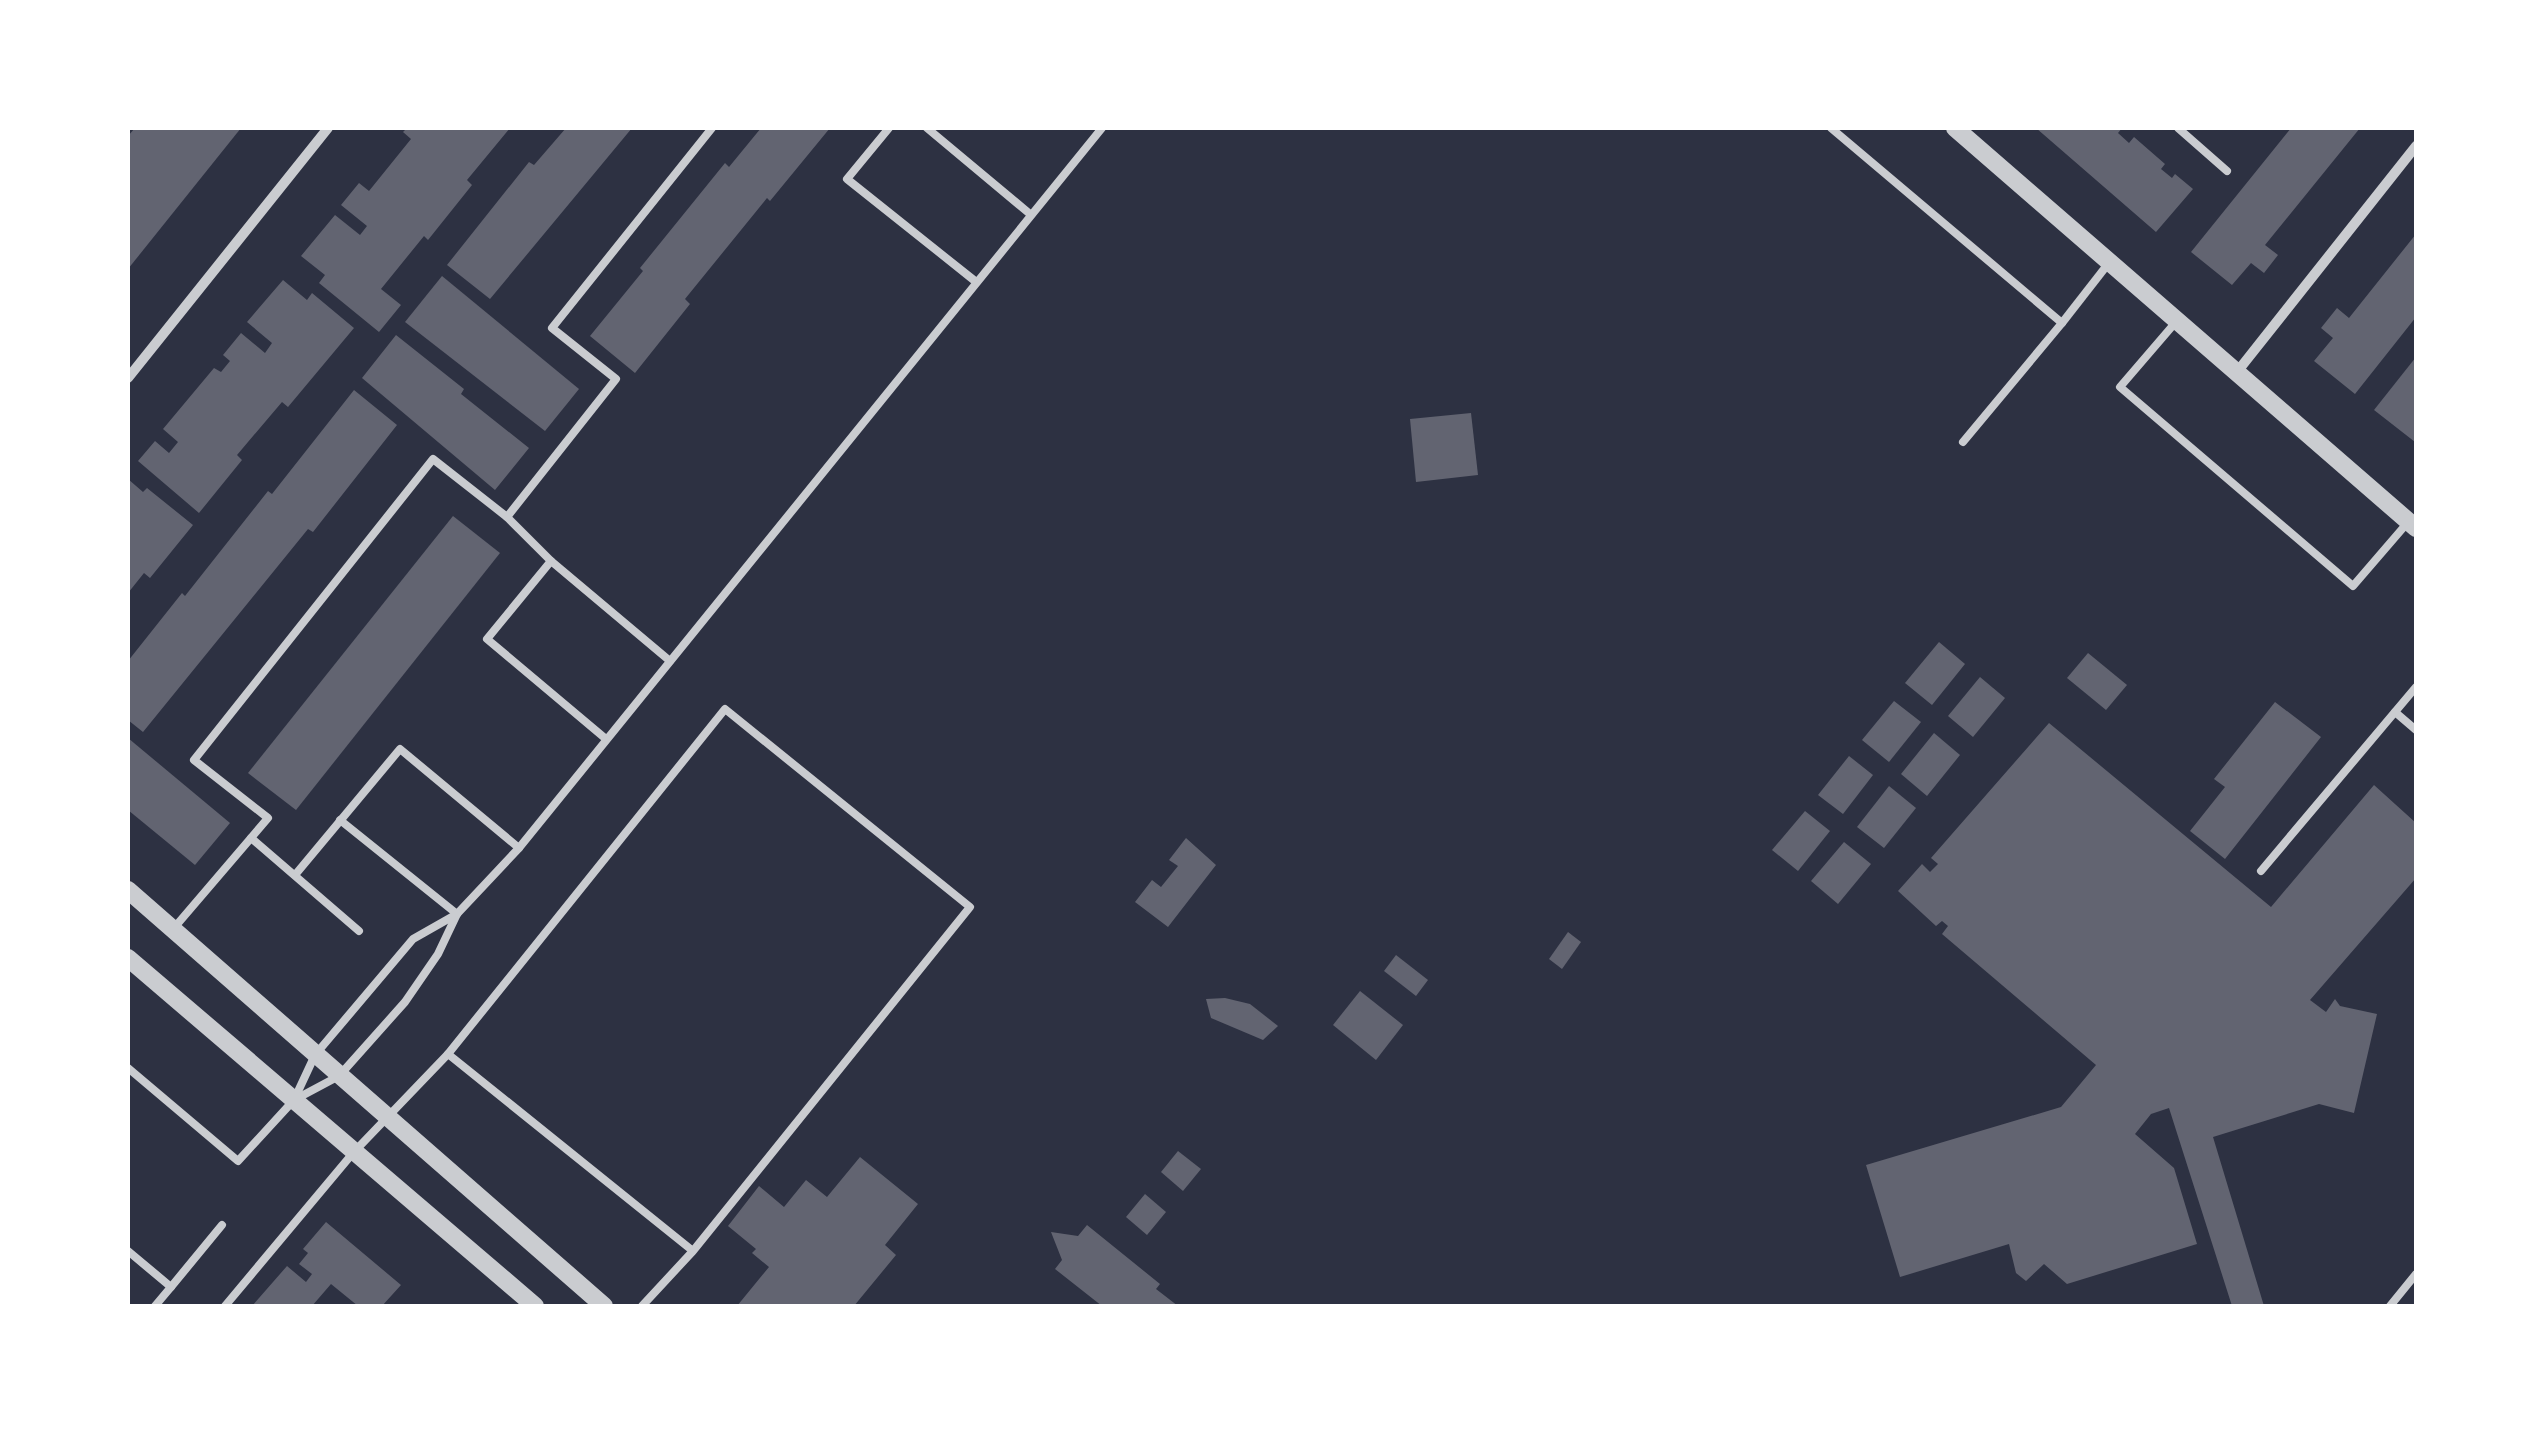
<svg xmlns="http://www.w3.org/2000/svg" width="2544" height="1434" font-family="Manrope,sans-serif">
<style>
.building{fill:#626471}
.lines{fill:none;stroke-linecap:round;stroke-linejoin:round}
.service{stroke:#caccd0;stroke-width:8}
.minor{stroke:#caccd0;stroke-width:10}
.tertiary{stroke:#caccd0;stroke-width:18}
</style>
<rect width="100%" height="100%" fill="#2d3142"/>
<!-- building -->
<g class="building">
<path d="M 135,128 L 241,128 L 128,269 L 128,136 Z"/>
<path d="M 407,128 L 510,128 L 467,180 L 472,185 L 428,240 L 424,236 L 381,289 L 401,305 L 379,332 L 319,283 L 325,275 L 301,256 L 335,215 L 360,235 L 367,226 L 341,205 L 359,183 L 369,191 L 411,139 L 403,132 Z"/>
<path d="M 566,128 L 632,128 L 490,299 L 447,265 L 529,162 L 534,165 Z"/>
<path d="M 761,128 L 830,128 L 770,201 L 767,198 L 685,299 L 690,304 L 635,373 L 590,336 L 643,271 L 640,268 L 725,163 L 729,167 Z"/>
<path d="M 2036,128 L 2122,128 L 2118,133 L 2129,143 L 2134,137 L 2165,164 L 2161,169 L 2172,178 L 2175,174 L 2193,189 L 2156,232 Z"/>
<path d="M 2291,128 L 2360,128 L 2265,245 L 2278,255 L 2264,273 L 2251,263 L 2232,285 L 2191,252 Z"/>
<path d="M 2416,234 L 2416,317 L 2355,394 L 2314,361 L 2333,338 L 2321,328 L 2337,308 L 2349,318 Z"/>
<path d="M 442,276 L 579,389 L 545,431 L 405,322 Z"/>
<path d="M 283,280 L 307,300 L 312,293 L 354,328 L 288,407 L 282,402 L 237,455 L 242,460 L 199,513 L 138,461 L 155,441 L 169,453 L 178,442 L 163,429 L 214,368 L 221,372 L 230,361 L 223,355 L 241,333 L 265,353 L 272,343 L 247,322 Z"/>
<path d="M 396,335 L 464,389 L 461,394 L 529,448 L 495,490 L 362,378 Z"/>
<path d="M 2416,357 L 2416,440 L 2415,442 L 2374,410 Z"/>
<path d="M 354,390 L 397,425 L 313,532 L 308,529 L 143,732 L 128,720 L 128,661 L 182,593 L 185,596 L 268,491 L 272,494 Z"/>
<path d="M 1471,413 L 1478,475 L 1416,482 L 1410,419 Z"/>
<path d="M 128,479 L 143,492 L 147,488 L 193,525 L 150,578 L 144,573 L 128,593 Z"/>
<path d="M 453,516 L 500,553 L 296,810 L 248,773 Z"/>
<path d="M 1939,642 L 1965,664 L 1932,705 L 1905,683 Z"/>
<path d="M 2088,653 L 2127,685 L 2106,710 L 2067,678 Z"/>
<path d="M 1980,677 L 2005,698 L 1973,737 L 1948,716 Z"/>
<path d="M 1894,701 L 1921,722 L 1889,762 L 1862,740 Z"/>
<path d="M 2275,702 L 2321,737 L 2225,859 L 2190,831 L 2225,787 L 2214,779 Z"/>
<path d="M 2049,723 L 2271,907 L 2374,785 L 2416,823 L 2416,878 L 2310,1000 L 2326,1012 L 2335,999 L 2340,1006 L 2377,1014 L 2354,1113 L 2319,1104 L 2213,1137 L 2264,1306 L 2232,1306 L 2169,1108 L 2151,1114 L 2135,1134 L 2174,1168 L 2197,1244 L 2067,1284 L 2044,1264 L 2026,1281 L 2016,1273 L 2009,1244 L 1900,1277 L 1866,1165 L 2061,1107 L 2096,1065 L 1942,934 L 1948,926 L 1942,921 L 1936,926 L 1898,891 L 1922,864 L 1930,872 L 1938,864 L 1931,858 Z"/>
<path d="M 1934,733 L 1960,755 L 1927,796 L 1901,774 Z"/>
<path d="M 128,738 L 230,823 L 195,865 L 128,810 Z"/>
<path d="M 1849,756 L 1873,775 L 1843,814 L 1818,795 Z"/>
<path d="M 1889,786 L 1916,808 L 1884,848 L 1857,827 Z"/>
<path d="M 1805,811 L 1830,831 L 1798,871 L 1772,850 Z"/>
<path d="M 1186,838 L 1216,865 L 1168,927 L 1135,902 L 1152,880 L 1161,887 L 1178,866 L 1169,860 Z"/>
<path d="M 1844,842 L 1871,864 L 1838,904 L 1811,881 Z"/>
<path d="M 1568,932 L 1581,942 L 1562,969 L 1549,959 Z"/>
<path d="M 1396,955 L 1428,980 L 1416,996 L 1384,971 Z"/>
<path d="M 1360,991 L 1403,1025 L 1376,1060 L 1333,1025 Z"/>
<path d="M 1225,998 L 1250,1004 L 1278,1026 L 1263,1040 L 1211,1018 L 1206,999 Z"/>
<path d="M 1178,1151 L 1201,1169 L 1183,1191 L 1161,1172 Z"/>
<path d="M 860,1157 L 918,1204 L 885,1245 L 896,1255 L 854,1306 L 737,1306 L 769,1267 L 752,1253 L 756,1249 L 728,1226 L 759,1186 L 784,1207 L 806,1180 L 827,1197 Z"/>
<path d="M 1145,1194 L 1166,1212 L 1147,1235 L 1126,1217 Z"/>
<path d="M 326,1222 L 401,1285 L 382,1306 L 358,1306 L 331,1284 L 312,1306 L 252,1306 L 287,1266 L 306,1282 L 312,1274 L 299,1264 L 308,1253 L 303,1249 Z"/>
<path d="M 1087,1225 L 1160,1284 L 1156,1289 L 1178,1306 L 1102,1306 L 1055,1269 L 1062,1260 L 1051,1232 L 1078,1236 Z"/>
</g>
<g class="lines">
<!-- service -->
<g class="service">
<path d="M 889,128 L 847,179 L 975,281"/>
<path d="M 927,128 L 1030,214"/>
<path d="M 1831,128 L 2062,323 L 1963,442"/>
<path d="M 2178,128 L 2227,171"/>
<path d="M 2062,323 L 2108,264"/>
<path d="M 2175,323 L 2120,387 L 2353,586 L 2409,521"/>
<path d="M 507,517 L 551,561"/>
<path d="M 2395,712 L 2416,730"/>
<path d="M 606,739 L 487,639 L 551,561 L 670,661"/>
<path d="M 340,820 L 457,914"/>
<path d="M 251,838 L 359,931"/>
<path d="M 2261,871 L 2416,687"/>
<path d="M 295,875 L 400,749 L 519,848"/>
<path d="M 174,928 L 268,818 L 194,760 L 433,459 L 507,517 L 616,379 L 552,328 L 712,128"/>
<path d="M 128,1068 L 238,1161 L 294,1100 L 315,1055 L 413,939 L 457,914"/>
<path d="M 294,1100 L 339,1076 L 405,1002 L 438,954 L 457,914 L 519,848 L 1102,128"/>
<path d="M 128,1251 L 171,1287 L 155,1306"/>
<path d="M 171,1287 L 222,1225"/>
<path d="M 225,1306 L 353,1153 L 448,1054"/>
<path d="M 642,1306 L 693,1251 L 970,907 L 725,709 L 448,1054 L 693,1251"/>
<path d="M 2390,1306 L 2416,1274"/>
</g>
<!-- minor -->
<g class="minor">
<path d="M 2237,372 L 2416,146"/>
<path d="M 128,378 L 328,128"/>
</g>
<!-- tertiary -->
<g class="tertiary">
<path d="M 1955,128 L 2416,528"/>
<path d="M 128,890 L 604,1306"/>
<path d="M 128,958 L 535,1306"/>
</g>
</g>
<!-- border -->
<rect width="2544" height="1434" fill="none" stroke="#ffffff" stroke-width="260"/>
</svg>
